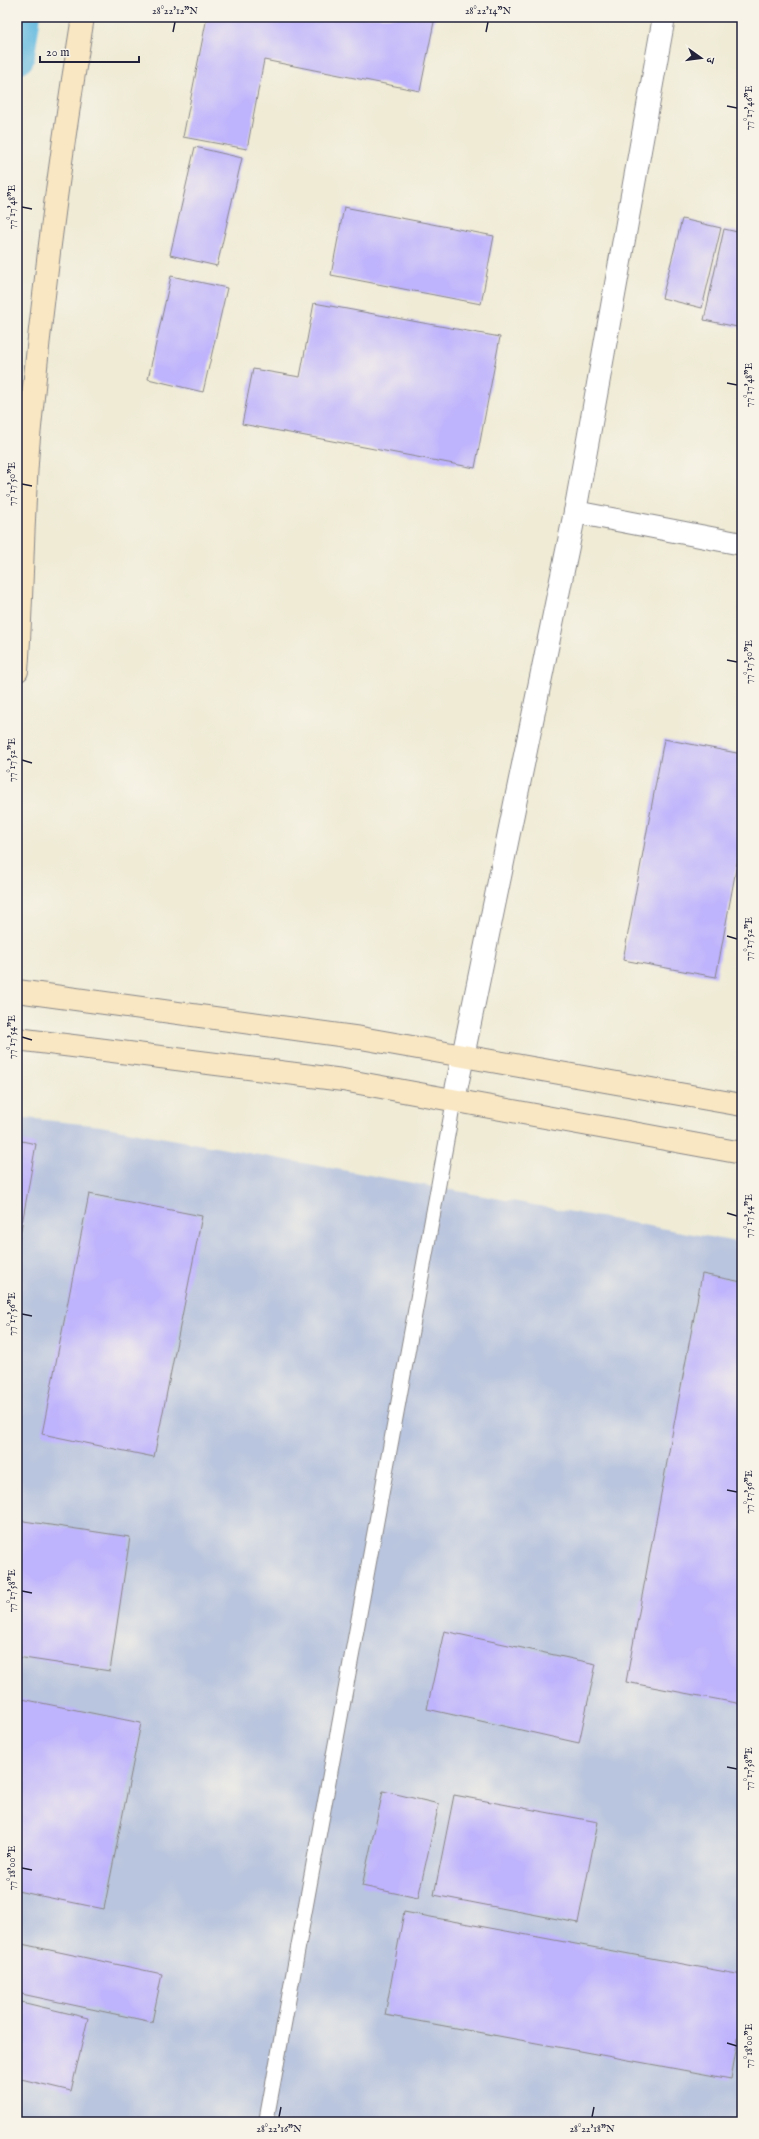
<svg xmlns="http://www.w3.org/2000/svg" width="759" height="2139" font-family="'IM FELL English','Noto Serif Devanagari',serif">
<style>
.industrial{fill:#b9c5de}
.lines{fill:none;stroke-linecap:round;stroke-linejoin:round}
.canal{stroke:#63bae0;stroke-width:35}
.building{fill:#beb3fd}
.lane-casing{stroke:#888688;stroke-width:16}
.street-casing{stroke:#888688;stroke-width:24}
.secondary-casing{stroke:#888688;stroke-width:24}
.lane{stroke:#fff;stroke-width:14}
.street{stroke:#fff;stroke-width:22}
.secondary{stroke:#f9e7c3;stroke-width:22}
.ticks{fill:none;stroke:#22223b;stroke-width:1.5}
.neatline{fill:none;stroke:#22223b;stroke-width:1.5}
.ticks-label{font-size:10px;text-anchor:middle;fill:#22223b}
</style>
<rect width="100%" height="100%" fill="#f7f3e8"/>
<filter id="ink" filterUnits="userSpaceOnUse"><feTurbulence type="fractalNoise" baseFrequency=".025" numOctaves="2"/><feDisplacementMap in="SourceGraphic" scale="8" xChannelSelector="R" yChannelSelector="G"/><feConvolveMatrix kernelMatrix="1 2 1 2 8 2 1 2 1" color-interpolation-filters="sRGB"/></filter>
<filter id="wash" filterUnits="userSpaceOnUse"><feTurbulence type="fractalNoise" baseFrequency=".012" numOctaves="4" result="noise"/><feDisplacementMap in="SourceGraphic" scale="16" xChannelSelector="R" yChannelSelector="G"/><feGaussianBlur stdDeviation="0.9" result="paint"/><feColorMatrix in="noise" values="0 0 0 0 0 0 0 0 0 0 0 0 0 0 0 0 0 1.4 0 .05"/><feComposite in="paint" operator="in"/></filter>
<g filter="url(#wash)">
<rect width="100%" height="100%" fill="#efebd5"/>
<!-- industrial -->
<path class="industrial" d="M 17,1117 L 100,1126 L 742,1243 L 742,2122 L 17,2122 Z"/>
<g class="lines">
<!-- canal -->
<path class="canal" d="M 17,57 L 23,17"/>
</g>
<g id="blocks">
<!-- building -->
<g class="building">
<path d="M 207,17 L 435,17 L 420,91 L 264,60 L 247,149 L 183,137 Z"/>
<path d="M 195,147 L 242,158 L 217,266 L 170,255 Z"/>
<path d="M 344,207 L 494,236 L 481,304 L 331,275 Z"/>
<path d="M 682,219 L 721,228 L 702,308 L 662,298 Z"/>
<path d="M 724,229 L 742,233 L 742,328 L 704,320 Z"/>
<path d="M 171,276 L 227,288 L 203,392 L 148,379 Z"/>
<path d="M 314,303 L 500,337 L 475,468 L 242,424 L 253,369 L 300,377 Z"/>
<path d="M 664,739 L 742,754 L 742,837 L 716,977 L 623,960 Z"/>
<path d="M 17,1140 L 36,1144 L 18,1247 L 17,1247 Z"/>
<path d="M 89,1194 L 202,1216 L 154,1457 L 42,1434 Z"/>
<path d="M 702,1274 L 742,1282 L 742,1704 L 626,1682 Z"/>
<path d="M 17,1520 L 130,1537 L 110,1671 L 17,1657 Z"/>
<path d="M 444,1631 L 596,1664 L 579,1743 L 427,1709 Z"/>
<path d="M 17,1698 L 141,1723 L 104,1909 L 17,1891 Z"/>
<path d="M 383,1791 L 439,1804 L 418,1898 L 362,1886 Z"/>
<path d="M 454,1795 L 598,1822 L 578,1923 L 434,1895 Z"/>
<path d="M 404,1912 L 742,1975 L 742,2016 L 731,2079 L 385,2015 Z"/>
<path d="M 17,1943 L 162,1974 L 152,2022 L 17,1993 Z"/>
<path d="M 17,2001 L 88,2018 L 71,2091 L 17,2078 Z"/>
</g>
</g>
</g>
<g filter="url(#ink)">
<use href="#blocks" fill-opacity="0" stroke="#888688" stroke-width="1"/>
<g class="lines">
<defs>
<path id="lane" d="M 266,2122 L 454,1100"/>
<g id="street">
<path d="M 575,512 L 742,544"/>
<path d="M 454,1100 L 575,512 L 664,17"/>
</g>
<g id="secondary">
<path d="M 17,671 C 23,593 22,515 29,437 C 42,296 60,156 83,17"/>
<path d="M 17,991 L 361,1038 L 742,1105"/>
<path d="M 17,1039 L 343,1080 L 742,1153"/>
</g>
</defs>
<!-- lane casing -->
<use href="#lane" class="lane-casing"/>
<!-- street casing -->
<use href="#street" class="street-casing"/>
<!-- secondary casing -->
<use href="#secondary" class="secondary-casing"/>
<!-- lane -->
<use href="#lane" class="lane"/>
<!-- street -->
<use href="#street" class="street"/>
<!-- secondary -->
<use href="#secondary" class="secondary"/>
</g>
</g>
<!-- ticks -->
<path class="ticks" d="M 173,32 L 175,22M 486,32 L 488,22M 727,106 L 737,108M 22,207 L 32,209M 727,383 L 737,385M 22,484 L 32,486M 727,660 L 737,662M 22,760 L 32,763M 727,936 L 737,939M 22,1037 L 32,1040M 727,1213 L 737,1216M 22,1314 L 32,1316M 727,1490 L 737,1492M 22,1591 L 32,1593M 727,1767 L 737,1769M 22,1868 L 32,1870M 727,2043 L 737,2046M 279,2117 L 281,2107M 592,2117 L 594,2107"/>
<!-- margin -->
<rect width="759" height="2139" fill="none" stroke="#f7f3e8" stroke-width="44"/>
<!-- north arrow -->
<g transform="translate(701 58) rotate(104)" stroke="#f7f3e8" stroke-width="3" paint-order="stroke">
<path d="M0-3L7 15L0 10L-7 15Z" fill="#22223b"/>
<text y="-6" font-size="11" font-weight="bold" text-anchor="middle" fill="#22223b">उ</text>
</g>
<!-- scale -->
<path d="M40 56v6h99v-6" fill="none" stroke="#22223b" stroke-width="2"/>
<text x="46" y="56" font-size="12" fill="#22223b" stroke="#f7f3e8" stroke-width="3" paint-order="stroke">20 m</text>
<rect x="22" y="22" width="715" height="2095" class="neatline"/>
<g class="ticks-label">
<text x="175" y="14">28°22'12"N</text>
<text x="488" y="14">28°22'14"N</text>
<text transform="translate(748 108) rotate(-90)" y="4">77°17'46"E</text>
<text transform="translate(11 207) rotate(-90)" y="4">77°17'48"E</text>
<text transform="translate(748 385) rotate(-90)" y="4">77°17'48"E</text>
<text transform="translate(11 484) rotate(-90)" y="4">77°17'50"E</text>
<text transform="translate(748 662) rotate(-90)" y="4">77°17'50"E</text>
<text transform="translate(11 760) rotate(-90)" y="4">77°17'52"E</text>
<text transform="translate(748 939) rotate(-90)" y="4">77°17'52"E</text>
<text transform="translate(11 1037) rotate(-90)" y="4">77°17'54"E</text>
<text transform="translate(748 1216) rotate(-90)" y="4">77°17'54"E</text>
<text transform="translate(11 1314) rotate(-90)" y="4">77°17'56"E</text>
<text transform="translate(748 1492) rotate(-90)" y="4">77°17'56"E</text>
<text transform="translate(11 1591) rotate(-90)" y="4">77°17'58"E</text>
<text transform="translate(748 1769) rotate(-90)" y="4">77°17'58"E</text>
<text transform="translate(11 1868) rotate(-90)" y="4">77°18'00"E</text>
<text transform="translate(748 2046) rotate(-90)" y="4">77°18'00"E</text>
<text x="279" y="2132">28°22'16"N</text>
<text x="592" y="2132">28°22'18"N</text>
</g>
</svg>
